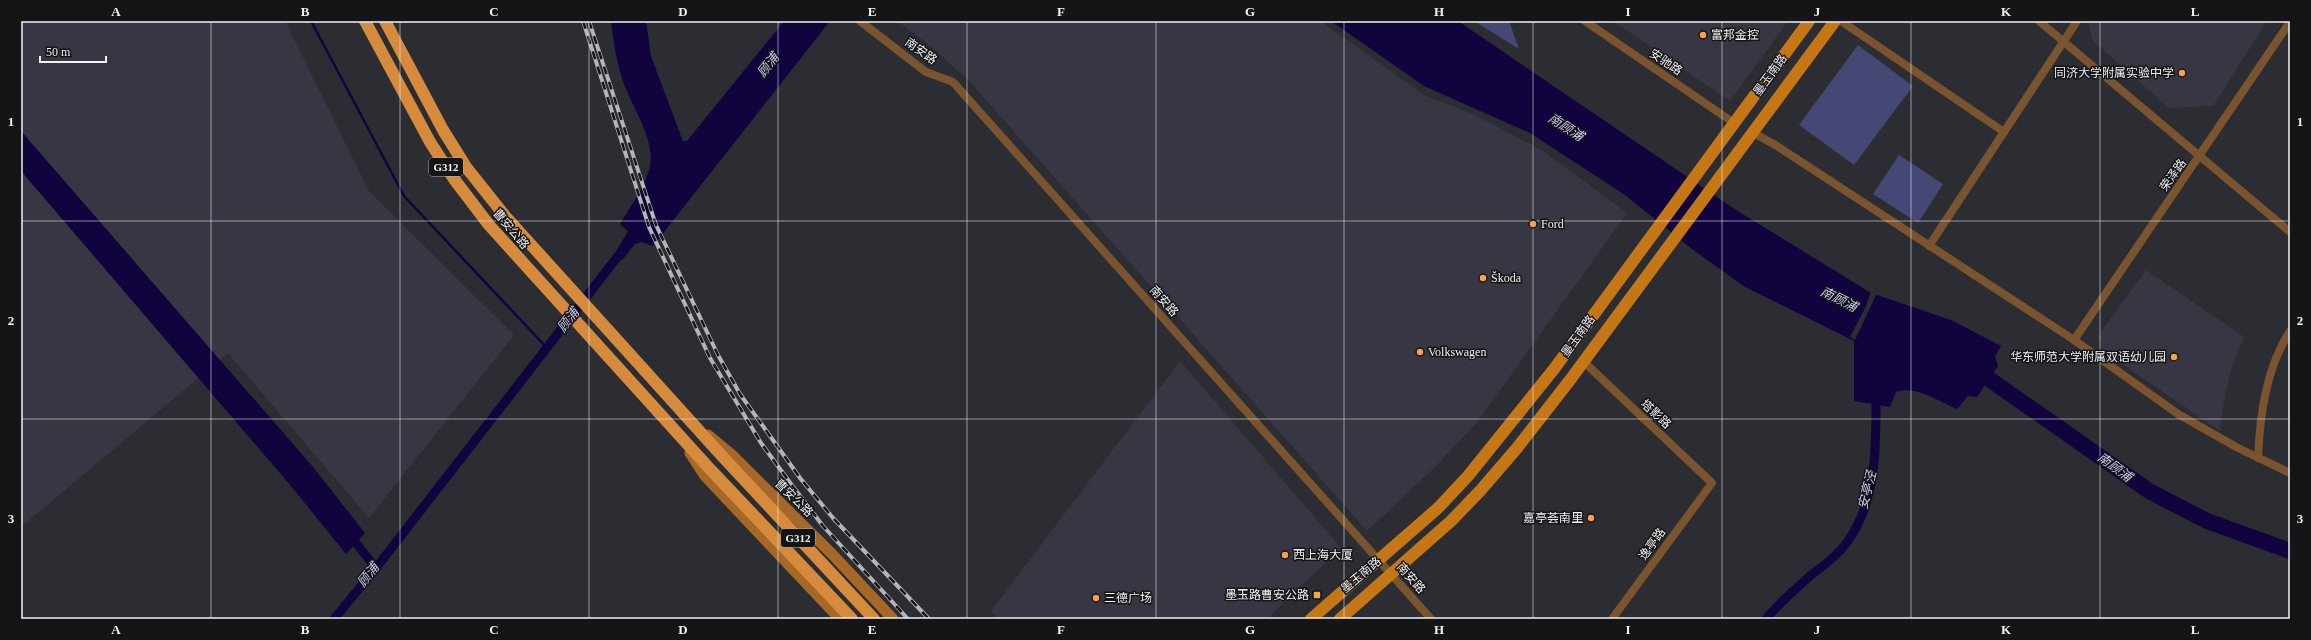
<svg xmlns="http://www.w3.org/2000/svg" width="2311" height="640" font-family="'Times New Roman','Noto Sans SC',serif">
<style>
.built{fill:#363742}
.green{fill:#454774}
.water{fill:#10033e}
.pier{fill:#2c2d32}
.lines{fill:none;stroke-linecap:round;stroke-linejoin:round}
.stream{stroke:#10033e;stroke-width:2.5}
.canal{stroke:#10033e;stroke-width:9}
.river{stroke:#10033e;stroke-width:16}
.street{stroke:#7a542e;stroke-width:8}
.secondary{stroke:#a56826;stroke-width:11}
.primary{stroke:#c57715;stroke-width:12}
.highway{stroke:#d68b3c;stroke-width:12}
.rail-casing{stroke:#b4b5b8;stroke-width:4}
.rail{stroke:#151517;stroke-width:2.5;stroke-dasharray:8;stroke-linecap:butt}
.grid{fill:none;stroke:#f1f2f5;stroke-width:1;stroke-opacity:0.55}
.poi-dot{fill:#f6a248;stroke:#151517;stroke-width:1.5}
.labels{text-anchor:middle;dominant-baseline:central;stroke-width:3;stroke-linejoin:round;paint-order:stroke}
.shield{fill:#151517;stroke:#afb0b2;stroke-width:1}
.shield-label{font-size:11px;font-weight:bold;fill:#f1f2f5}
.poi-label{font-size:12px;fill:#f1f2f5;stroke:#151517;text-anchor:start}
.street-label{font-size:12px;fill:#f1f2f5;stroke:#151517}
.water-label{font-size:13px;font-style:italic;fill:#c6c9ef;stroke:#151517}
.neatline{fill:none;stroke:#f1f2f5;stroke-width:1.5}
.grid-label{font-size:13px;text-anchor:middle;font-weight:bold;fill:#f1f2f5}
</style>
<rect width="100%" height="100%" fill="#2c2d32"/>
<!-- built -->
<g class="built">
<path d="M 21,21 L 285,21 L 369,191 L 514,335 L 369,518 L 228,353 L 21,527 Z"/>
<path d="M 897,21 L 1320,21 L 1424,95 L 1473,114 L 1543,151 L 1627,213 L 1478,421 L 1436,466 L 1367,531 L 971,83 L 932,47 Z"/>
<path d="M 1613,21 L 1788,21 L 1730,101 Z"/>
<path d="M 2091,21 L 2267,21 L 2213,106 L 2169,108 L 2092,40 L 2089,24 Z"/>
<path d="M 2146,270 L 2244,337 L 2233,363 L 2225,394 L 2220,431 L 2102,350 L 2098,336 Z"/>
<path d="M 1180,361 L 1341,548 L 1267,619 L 998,619 L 991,611 Z"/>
</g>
<!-- green -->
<g class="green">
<path d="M 1474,21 L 1509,21 L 1519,49 Z"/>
<path d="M 1858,45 L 1913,86 L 1854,165 L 1799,125 Z"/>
<path d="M 1899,155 L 1943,184 L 1918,223 L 1873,194 Z"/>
</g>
<!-- water -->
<g class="water">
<path d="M 611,21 L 646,21 L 651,56 L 681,136 L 683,141 L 687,141 L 784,21 L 830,21 L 653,246 L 641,242 L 635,244 L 622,260 L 614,255 L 628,231 L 620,224 C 630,207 644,188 649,170 C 658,140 629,104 621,75 C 616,58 613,39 611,21 Z"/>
<path d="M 1331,21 L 1458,21 L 1733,208 L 1871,293 L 1951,320 L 2001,346 L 1995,357 L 1998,366 L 1977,397 L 1968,396 L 1957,409 C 1940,402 1915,385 1896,392 L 1890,407 L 1854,401 L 1854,341 L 1745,287 L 1692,249 L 1625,195 L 1530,133 L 1424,86 Z"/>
<path d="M 21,131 L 313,467 L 365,533 L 346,554 L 291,486 L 21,171 Z"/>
</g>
<!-- pier -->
<path class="pier" d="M 1871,291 L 1877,293 L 1855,340 L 1850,337 L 1866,306 Z"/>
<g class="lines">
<!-- stream -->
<path class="stream" d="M 311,21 L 404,196 L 547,348"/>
<!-- canal -->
<g class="canal">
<path d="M 348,533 L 376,568"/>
<path d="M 334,619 L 376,568 L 625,247"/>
<path d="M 1766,619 C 1779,603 1794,590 1810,576 C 1823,566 1838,555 1848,541 C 1878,498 1876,443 1876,393"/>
</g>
<!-- river -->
<path class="river" d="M 1972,367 L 2149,491 L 2207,521 L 2290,551"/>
<!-- street -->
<g class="street">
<path d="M 860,21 L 926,72 L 953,82 L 1431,619"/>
<path d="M 1585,21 L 1734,123"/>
<path d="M 1841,21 L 2004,132"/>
<path d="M 2039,21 L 2290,232"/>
<path d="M 1752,132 L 1777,146 L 2074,340 L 2178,414 L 2238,448 L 2290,473"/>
<path d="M 1929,246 L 2077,21"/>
<path d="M 2074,340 L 2290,22"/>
<path d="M 1584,362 L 1712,483 L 1612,619"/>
<path d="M 2258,458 C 2260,415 2266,368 2290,331"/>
</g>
<!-- secondary -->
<g class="secondary">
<path d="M 708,435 L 732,455 L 832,554 L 893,619"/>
<path d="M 690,453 L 705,476 L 840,619"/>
</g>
<!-- primary -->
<g class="primary">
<path d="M 1311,619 L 1438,508 L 1468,476 L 1554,369 L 1809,21"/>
<path d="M 1340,619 L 1451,521 L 1480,491 L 1517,448 L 1570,380 L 1835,21"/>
</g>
<!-- highway -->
<g class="highway">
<path d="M 365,21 L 430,142 L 454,179 L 489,225 L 709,468 L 852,619"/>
<path d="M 385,21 L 443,130 L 466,167 L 505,216 L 722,456 L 874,619"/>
</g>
<defs>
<g id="rail">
<path d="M 583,21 L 649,227 L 710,358 L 761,443 L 791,484 L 823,526 L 908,619"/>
<path d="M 589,21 L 656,225 L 718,355 L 740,394 L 800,478 L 833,518 L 929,619"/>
</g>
</defs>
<!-- rail casing -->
<use href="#rail" class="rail-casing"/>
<!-- rail -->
<use href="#rail" class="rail"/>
</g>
<!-- grid -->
<path class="grid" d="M 211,21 L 211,619M 400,21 L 400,619M 589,21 L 589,619M 778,21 L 778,619M 967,21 L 967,619M 1156,21 L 1156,619M 1344,21 L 1344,619M 1533,21 L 1533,619M 1722,21 L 1722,619M 1911,21 L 1911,619M 2100,21 L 2100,619M 21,221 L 2290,221M 21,419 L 2290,419"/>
<!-- markers -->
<g class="poi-dot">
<circle cx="1703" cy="35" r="4"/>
<circle cx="2182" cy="73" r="4"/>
<circle cx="1533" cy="224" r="4"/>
<circle cx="1483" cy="278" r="4"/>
<circle cx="1420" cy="352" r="4"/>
<circle cx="2174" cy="357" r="4"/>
<circle cx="1591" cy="518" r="4"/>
<circle cx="1285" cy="555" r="4"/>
<rect x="1313" y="591" width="8" height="8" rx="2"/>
<circle cx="1096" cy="598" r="4"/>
</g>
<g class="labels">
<!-- shield labels -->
<g class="shield">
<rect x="429" y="158" width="34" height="18" rx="3"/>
<rect x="781" y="529" width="34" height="18" rx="3"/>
</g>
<g class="shield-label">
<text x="446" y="167">G312</text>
<text x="798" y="538">G312</text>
</g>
<!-- poi labels -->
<g class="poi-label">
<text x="1711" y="35">富邦金控</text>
<text x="2174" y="73" text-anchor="end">同济大学附属实验中学</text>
<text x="1541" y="224">Ford</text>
<text x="1491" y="278">Škoda</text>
<text x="1428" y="352">Volkswagen</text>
<text x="2166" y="357" text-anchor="end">华东师范大学附属双语幼儿园</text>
<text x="1583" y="518" text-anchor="end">嘉亭荟南里</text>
<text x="1293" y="555">西上海大厦</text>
<text x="1309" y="595" text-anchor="end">墨玉路曹安公路</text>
<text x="1104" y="598">三德广场</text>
</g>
<!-- street labels -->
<g class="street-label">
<text transform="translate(921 51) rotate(35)">南安路</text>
<text transform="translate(1666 62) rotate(34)">安驰路</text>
<text transform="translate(1770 75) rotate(-54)">墨玉南路</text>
<text transform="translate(2173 175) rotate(-55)">荣泽路</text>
<text transform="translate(511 229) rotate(50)">曹安公路</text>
<text transform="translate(1164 301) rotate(48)">南安路</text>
<text transform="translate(1578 336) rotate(-54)">墨玉南路</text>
<text transform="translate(1656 414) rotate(43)">塔影路</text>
<text transform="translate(794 498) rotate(44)">曹安公路</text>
<text transform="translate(1652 544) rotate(-54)">逸亭路</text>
<text transform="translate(1361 575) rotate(-40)">墨玉南路</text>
<text transform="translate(1411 578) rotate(48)">南安路</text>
</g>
<!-- water labels -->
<g class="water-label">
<text transform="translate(768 65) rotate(-52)">顾浦</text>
<text transform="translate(1566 127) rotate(33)">南顾浦</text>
<text transform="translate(1839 299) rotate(27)">南顾浦</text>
<text transform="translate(568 320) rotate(-52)">顾浦</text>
<text transform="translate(2115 467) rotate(36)">南顾浦</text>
<text transform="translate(1867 490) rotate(-76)">安亭泾</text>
<text transform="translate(368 575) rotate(-52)">顾浦</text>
</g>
</g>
<!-- border -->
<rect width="2311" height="640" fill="none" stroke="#151517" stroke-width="44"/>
<!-- scale -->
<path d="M40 56v6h66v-6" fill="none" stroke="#f1f2f5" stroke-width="2"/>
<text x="46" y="56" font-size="12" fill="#f1f2f5" stroke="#151517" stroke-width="3" paint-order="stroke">50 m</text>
<rect x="22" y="22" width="2267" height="596" class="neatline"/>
<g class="grid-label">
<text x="116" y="16">A</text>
<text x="305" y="16">B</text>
<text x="494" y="16">C</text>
<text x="683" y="16">D</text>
<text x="872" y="16">E</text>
<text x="1061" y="16">F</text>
<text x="1250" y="16">G</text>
<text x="1439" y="16">H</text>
<text x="1628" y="16">I</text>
<text x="1817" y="16">J</text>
<text x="2006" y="16">K</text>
<text x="2195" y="16">L</text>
<text x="11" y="126">1</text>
<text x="2300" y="126">1</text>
<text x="11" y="325">2</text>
<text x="2300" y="325">2</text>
<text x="11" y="523">3</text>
<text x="2300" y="523">3</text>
<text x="116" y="634">A</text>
<text x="305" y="634">B</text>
<text x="494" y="634">C</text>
<text x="683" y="634">D</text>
<text x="872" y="634">E</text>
<text x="1061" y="634">F</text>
<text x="1250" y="634">G</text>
<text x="1439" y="634">H</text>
<text x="1628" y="634">I</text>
<text x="1817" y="634">J</text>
<text x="2006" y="634">K</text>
<text x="2195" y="634">L</text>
</g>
</svg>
